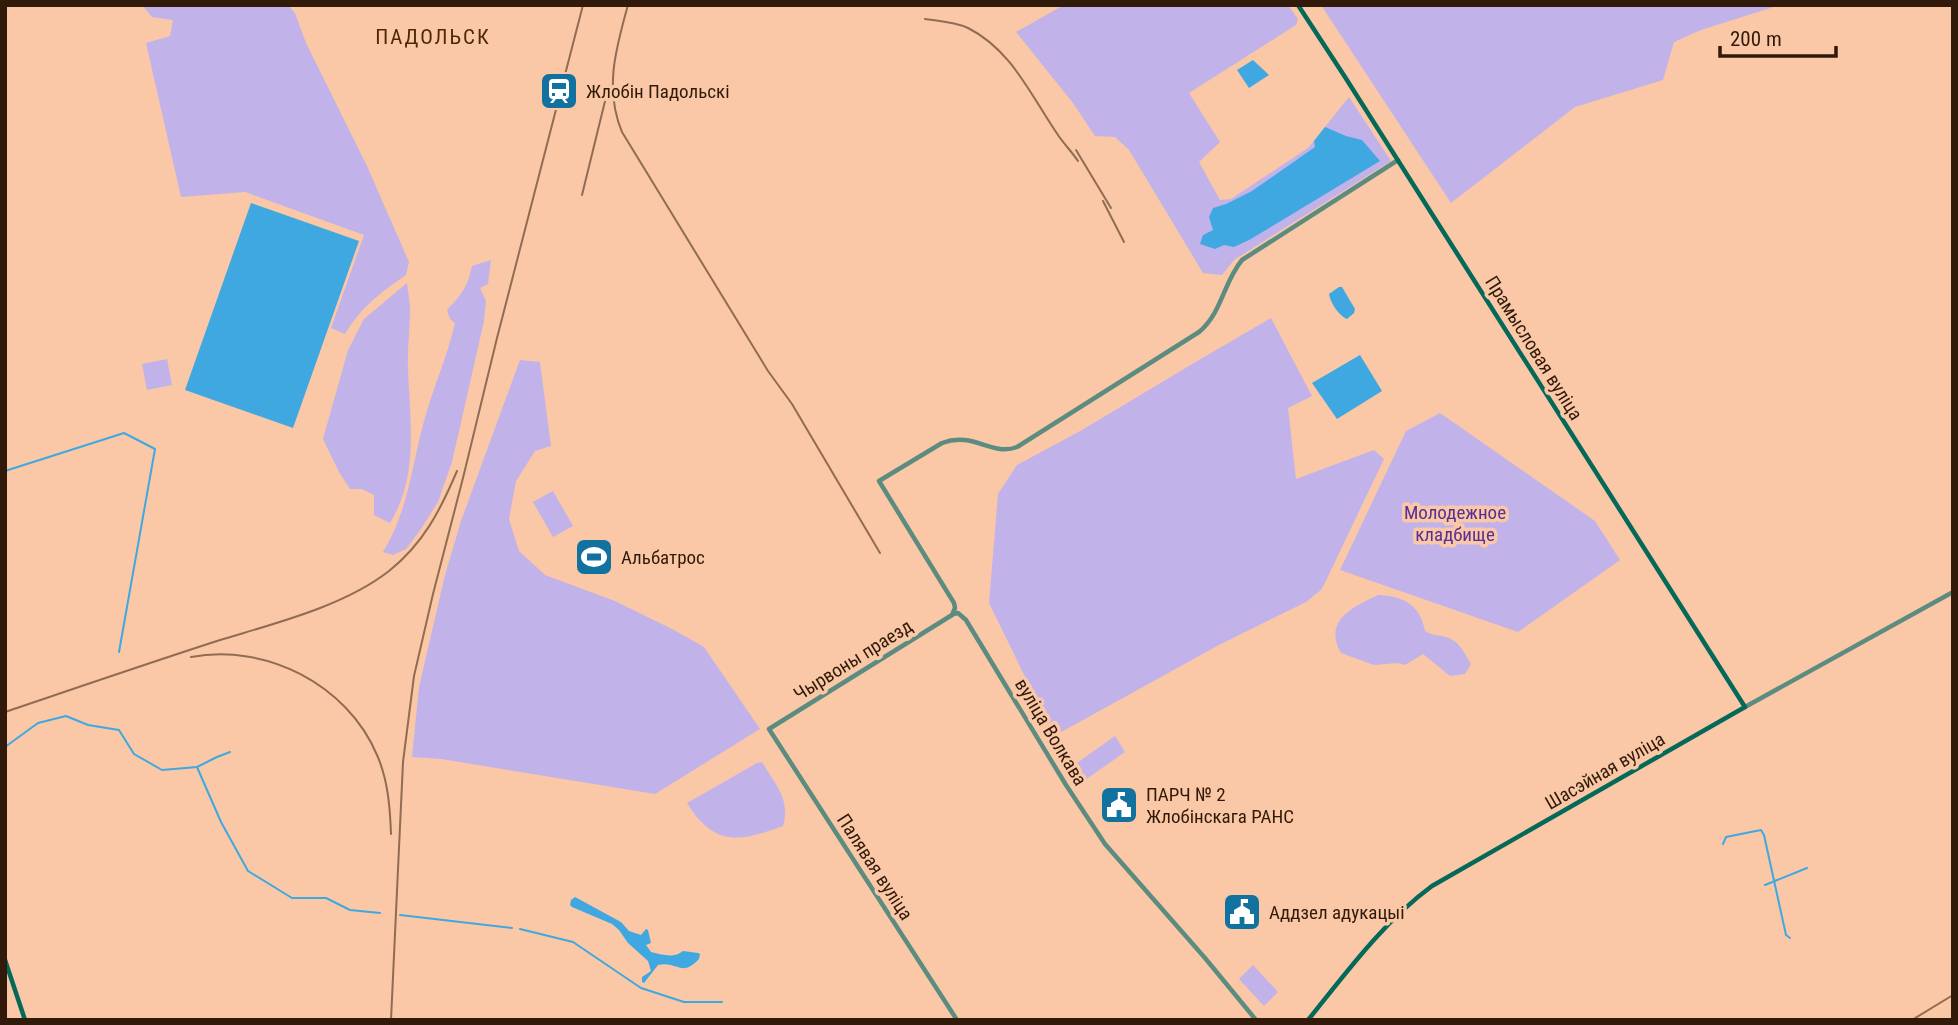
<svg xmlns="http://www.w3.org/2000/svg" width="1958" height="1025" font-family="'Roboto Condensed',sans-serif">
<style>
.green{fill:#c1b2ea}
.water{fill:#3fa8e0}
.lines{fill:none;stroke-linecap:round;stroke-linejoin:round}
.stream{stroke:#3fa8e0;stroke-width:2}
.tertiary{stroke:#5b8c7f;stroke-width:4.5}
.secondary{stroke:#046958;stroke-width:4.5}
.rail{stroke:#906c53;stroke-width:2}
.labels{text-anchor:middle;dominant-baseline:central;stroke-width:7;stroke-linejoin:round;paint-order:stroke}
.poi-label{font-size:19px;fill:#311a09;stroke:#fac8a6;text-anchor:start}
.street-label{font-size:19px;fill:#311a09;stroke:#fac8a6}
.park-label{font-size:19px;fill:#563094;stroke:#fac8a6}
.neighbourhood-label{font-size:21px;letter-spacing:2px;fill:#4e2805;stroke:#fac8a6}
</style>
<rect width="100%" height="100%" fill="#fac8a6"/>
<!-- green -->
<g class="green">
<path d="M 142,5 L 288,5 L 295,13 L 306,43 L 367,166 L 409,262 L 406,275 C 380,293 362,306 345,334 L 331,328 L 364,235 L 245,192 L 181,197 L 146,43 L 170,36 L 173,20 L 152,17 Z"/>
<path d="M 1064,5 L 1288,5 L 1298,19 L 1296,25 L 1189,93 L 1220,142 L 1199,162 L 1220,200 L 1231,199 L 1308,148 L 1349,97 L 1391,161 L 1234,260 L 1222,275 L 1203,273 L 1129,150 L 1115,137 L 1095,136 L 1073,103 L 1016,32 Z"/>
<path d="M 1321,5 L 1780,5 L 1701,30 L 1674,42 L 1663,80 L 1575,107 L 1451,203 Z"/>
<path d="M 491,260 L 488,284 L 480,288 L 486,301 L 484,321 L 452,462 L 438,502 L 421,529 L 406,549 L 393,555 L 383,552 C 408,511 411,470 423,425 C 432,390 447,358 455,323 L 450,319 L 447,310 C 462,294 467,288 472,266 Z"/>
<path d="M 407,283 C 408,292 410,302 410,310 C 410,330 407,350 408,370 C 410,422 419,476 390,523 L 374,515 L 374,495 L 362,489 L 350,489 L 339,472 L 323,439 L 348,350 L 364,319 Z"/>
<path d="M 1271,318 L 1312,396 L 1288,408 L 1296,479 L 1374,450 L 1384,459 L 1322,589 L 1306,602 L 1219,645 L 1054,736 L 989,603 L 998,494 L 1017,465 L 1082,430 L 1199,360 Z"/>
<path d="M 167,359 L 172,385 L 147,390 L 142,364 Z"/>
<path d="M 520,360 L 540,362 L 551,446 L 535,451 L 516,481 L 509,519 L 519,551 L 545,575 L 615,601 L 674,630 L 704,647 L 760,729 L 655,794 L 441,759 L 412,757 L 419,687 L 445,575 L 461,521 Z"/>
<path d="M 1440,413 L 1595,521 L 1620,560 L 1518,632 L 1340,570 L 1406,431 Z"/>
<path d="M 553,491 L 573,526 L 553,537 L 533,502 Z"/>
<path d="M 1378,595 C 1404,596 1420,605 1425,631 C 1431,635 1436,635 1442,636 C 1459,639 1463,651 1471,664 L 1465,674 L 1450,676 L 1423,654 L 1405,665 L 1398,663 L 1374,665 L 1341,653 C 1323,620 1353,607 1378,595 Z"/>
<path d="M 1115,736 L 1125,752 L 1085,780 L 1074,765 Z"/>
<path d="M 762,762 C 775,784 791,799 783,826 C 740,842 714,847 687,803 L 757,763 Z"/>
<path d="M 1253,965 L 1278,992 L 1264,1006 L 1239,979 Z"/>
</g>
<!-- water -->
<g class="water">
<path d="M 1253,60 L 1269,75 L 1249,88 L 1237,70 Z"/>
<path d="M 1325,127 L 1346,136 L 1362,140 L 1380,161 L 1251,239 L 1234,247 L 1224,245 L 1215,249 L 1200,244 L 1203,235 L 1213,230 L 1209,217 L 1213,208 L 1226,204 L 1252,191 L 1315,147 L 1314,141 Z"/>
<path d="M 251,203 L 359,241 L 293,428 L 185,390 Z"/>
<path d="M 1339,287 L 1342,287 L 1355,309 L 1354,313 L 1347,319 C 1339,316 1330,302 1329,294 Z"/>
<path d="M 1360,355 L 1382,391 L 1337,419 L 1312,383 Z"/>
<path d="M 575,897 L 621,922 L 629,931 L 641,935 L 646,929 L 648,930 L 651,943 L 646,945 L 651,952 C 660,954 674,959 683,951 L 698,953 L 700,954 L 699,959 C 681,978 678,961 658,965 L 644,983 L 642,982 L 642,977 L 651,971 L 648,961 L 628,943 L 619,930 L 612,924 L 572,907 L 570,905 L 571,900 Z"/>
</g>
<g class="lines">
<!-- stream -->
<g class="stream">
<path d="M 5,471 L 124,433 L 155,449 L 119,652"/>
<path d="M 5,747 L 38,723 L 66,716 L 88,725 L 119,730 L 134,754 L 162,770 L 197,767 L 217,757 L 230,752"/>
<path d="M 197,767 L 221,822 L 248,871 L 292,898 L 326,898 L 350,910 L 380,913"/>
<path d="M 1723,844 L 1726,837 L 1761,830 L 1764,835 L 1786,935 L 1790,938"/>
<path d="M 1765,885 L 1807,868"/>
<path d="M 400,915 L 512,928"/>
<path d="M 520,929 L 573,942 L 641,988 L 684,1002 L 722,1002"/>
</g>
<!-- tertiary -->
<g class="tertiary">
<path d="M 953,614 L 958,613 L 966,620 L 1066,785 L 1105,844 L 1205,958 L 1256,1020"/>
<path d="M 952,615 L 955,608 L 954,603 L 879,481 L 942,443 C 974,431 992,457 1017,447 L 1199,332 C 1222,313 1223,283 1242,260 L 1398,160"/>
<path d="M 952,615 L 769,729 L 957,1020"/>
<path d="M 1745,707 L 1953,592"/>
</g>
<!-- secondary -->
<g class="secondary">
<path d="M 1298,5 L 1345,77 L 1745,707 L 1432,886 C 1383,922 1346,973 1308,1020"/>
<path d="M 5,960 L 25,1020"/>
</g>
<!-- rail -->
<g class="rail">
<path d="M 628,5 C 616,48 604,89 622,132 L 768,371 L 792,404 L 880,553"/>
<path d="M 925,19 C 939,21 955,22 968,28 C 1012,50 1031,96 1058,135 C 1064,144 1072,152 1078,161"/>
<path d="M 1076,150 L 1111,208"/>
<path d="M 582,195 L 607,93"/>
<path d="M 1103,201 L 1124,242"/>
<path d="M 191,657 C 265,643 347,684 377,755 C 388,780 390,807 391,834"/>
<path d="M 5,712 C 76,688 146,664 217,641 C 272,624 343,607 389,571 C 423,544 440,511 457,471"/>
<path d="M 391,1020 L 403,762 L 414,676 L 433,594 L 463,478 L 497,338 L 583,5"/>
<path d="M 1912,1020 L 1953,995"/>
</g>
</g>
<!-- icons -->
<defs>
<symbol id="station-square" viewBox="-11 -11 22 22"><rect x="-9" y="-9" width="18" height="18" rx="4" fill="#11719f" stroke="#fac8a6"/><path d="M-3-6H3Q5-6 5-4V2Q5 4 3 4L4.5 6H3L1.5 4h-3L-3 6H-4.5L-3 4Q-5 4-5 2V-4Q-5-6-3-6ZM-3.5-4v3h7v-3ZM-3.5 1v1.5H-2V1ZM2 1v1.5H3.5V1Z" fill="#fff"/></symbol>
<symbol id="stadium-square" viewBox="-11 -11 22 22"><rect x="-9" y="-9" width="18" height="18" rx="4" fill="#11719f" stroke="#fac8a6"/><path d="M0-5a6.5 5 0 1 0 0 10a6.5 5 0 1 0 0-10ZM-3.5-1.8h7v3.6h-7Z" fill="#fff"/></symbol>
<symbol id="civic-square" viewBox="-11 -11 22 22"><rect x="-9" y="-9" width="18" height="18" rx="4" fill="#11719f" stroke="#fac8a6"/><path d="M-.6-6.5H3V-4.5H.6V-3L4-1V1h2V6H-6V1h2V-1L-.6-3ZM-1.2 2.5V6h2.4V2.5Z" fill="#fff"/></symbol>
</defs>
<g fill-rule="evenodd">
<use href="#station-square" x="537" y="69" width="44" height="44"/>
<use href="#stadium-square" x="572" y="535" width="44" height="44"/>
<use href="#civic-square" x="1097" y="783" width="44" height="44"/>
<use href="#civic-square" x="1220" y="890" width="44" height="44"/>
</g>
<g class="labels">
<!-- poi labels -->
<g class="poi-label">
<text x="586" y="91">Жлобін Падольскі</text>
<text x="621" y="557">Альбатрос</text>
<text x="1146" y="794">ПАРЧ № 2<tspan x="1146" dy="22">Жлобінскага РАНС</tspan></text>
<text x="1269" y="912">Аддзел адукацыі</text>
</g>
<!-- street labels -->
<g class="street-label">
<text transform="translate(1534 348) rotate(58)">Прамысловая вуліца</text>
<text transform="translate(853 660) rotate(-32)">Чырвоны праезд</text>
<text transform="translate(1051 732) rotate(59)">вуліца Волкава</text>
<text transform="translate(1605 771) rotate(-30)">Шасэйная вуліца</text>
<text transform="translate(875 867) rotate(57)">Палявая вуліца</text>
</g>
<!-- park labels -->
<g class="park-label">
<text x="1455" y="512">Молодежное<tspan x="1455" dy="22">кладбище</tspan></text>
</g>
<!-- neighbourhood labels -->
<g class="neighbourhood-label">
<text x="433" y="37">ПАДОЛЬСК</text>
</g>
</g>
<!-- border -->
<rect width="1958" height="1025" fill="none" stroke="#311a09" stroke-width="14"/>
<!-- scale -->
<path d="M1720 46v10h116v-10" fill="none" stroke="#311a09" stroke-width="3.5"/>
<text x="1730" y="46" font-size="21" fill="#311a09" stroke="#fac8a6" stroke-width="5" paint-order="stroke">200 m</text>
</svg>
